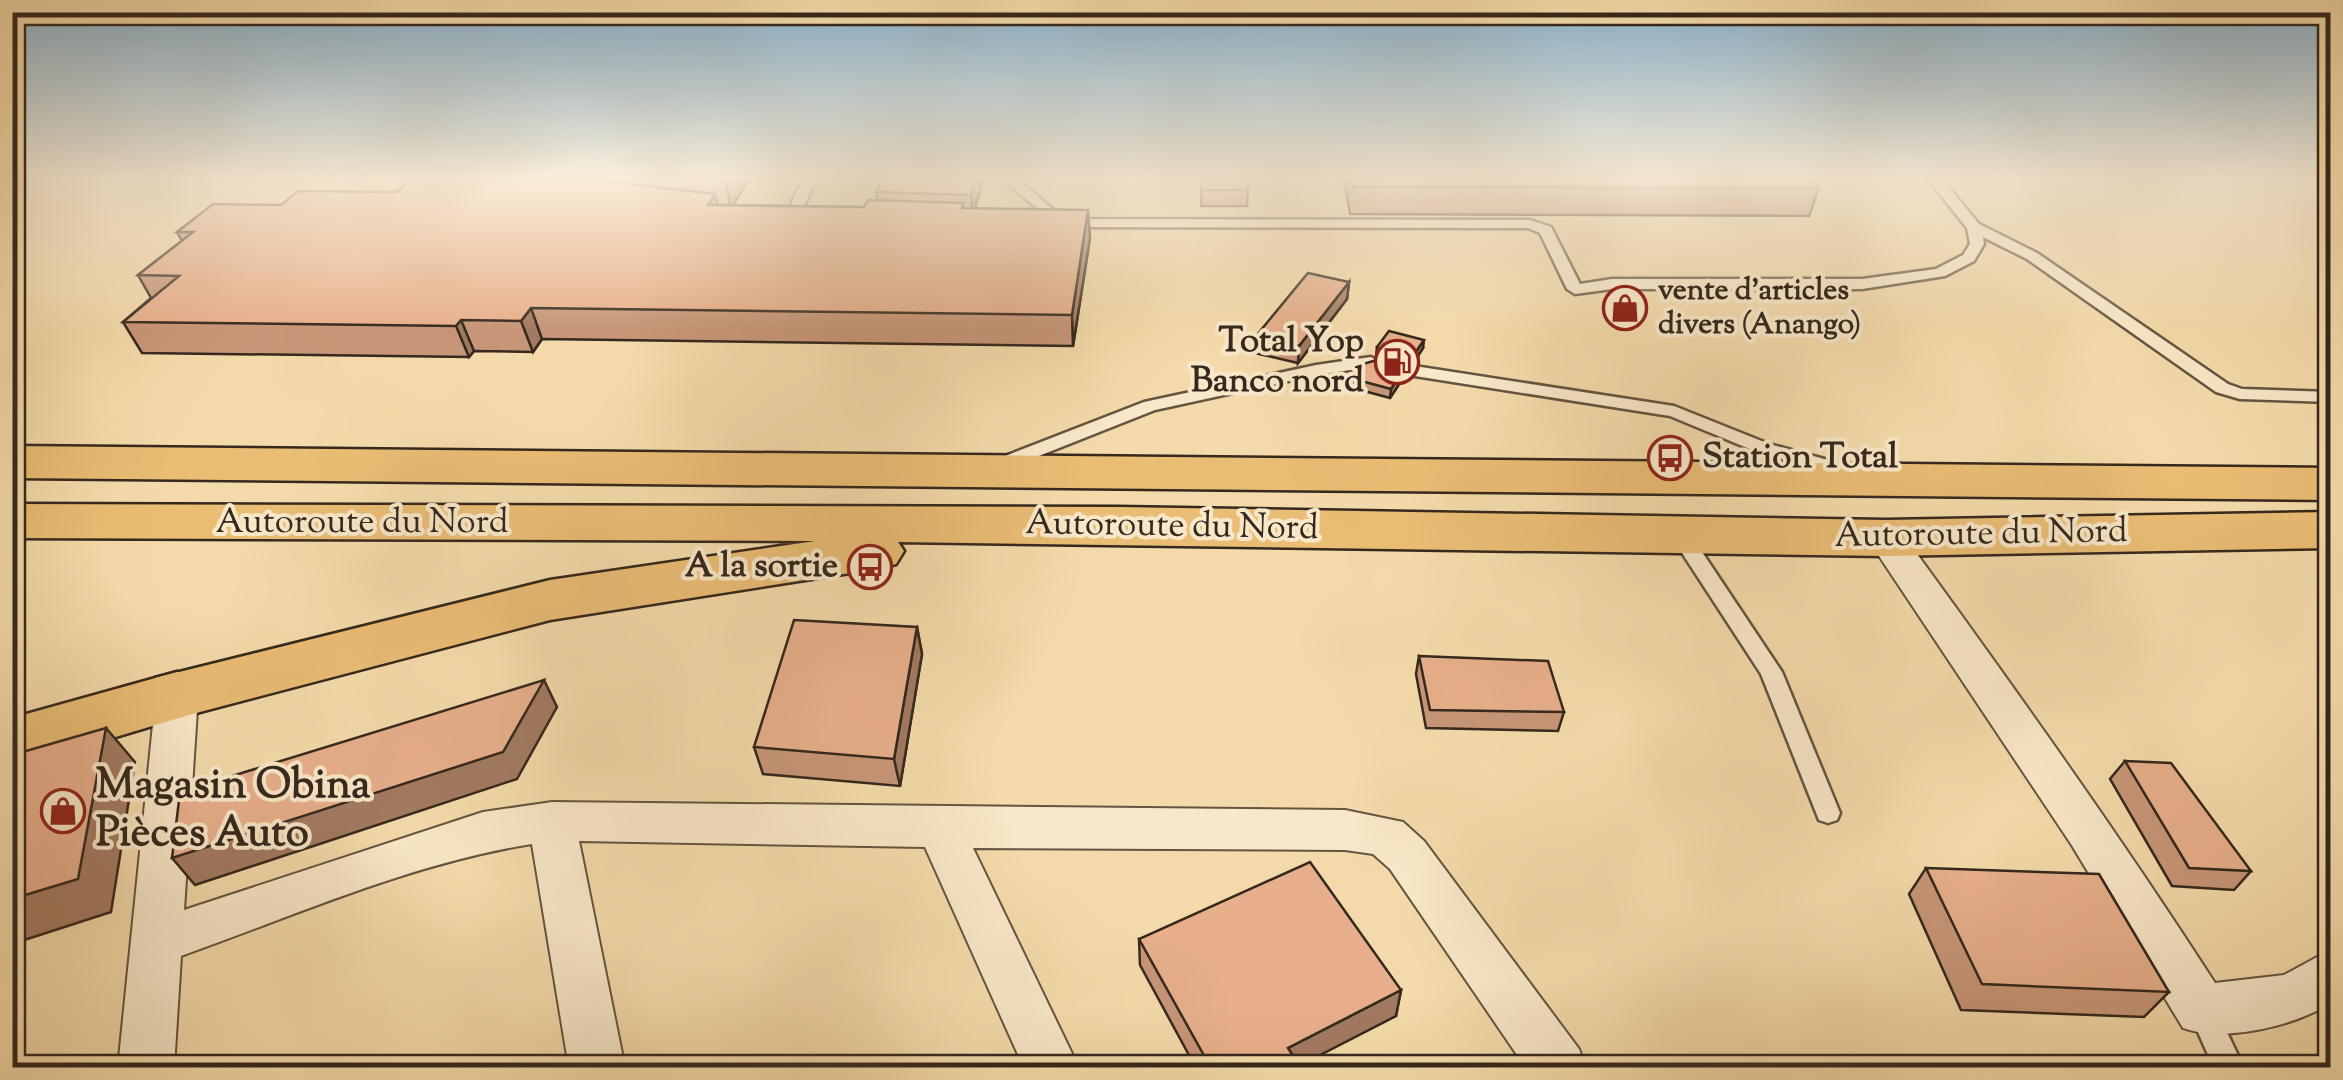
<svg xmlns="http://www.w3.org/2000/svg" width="2343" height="1080" font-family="'Sorts Mill Goudy',serif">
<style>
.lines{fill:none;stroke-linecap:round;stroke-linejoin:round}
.service-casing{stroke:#655440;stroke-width:5}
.minor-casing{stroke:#655440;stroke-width:4}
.primary-casing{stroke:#35281d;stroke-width:5}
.motorway-casing{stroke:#35281d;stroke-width:5}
.service{fill:#f8e7c8;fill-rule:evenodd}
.minor{fill:#f8e7c8;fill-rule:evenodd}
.primary{fill:#eabd75;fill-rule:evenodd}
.motorway{fill:#eabd75;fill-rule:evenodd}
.wall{fill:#c79678;stroke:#35281d;stroke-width:2.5}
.shaded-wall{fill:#a27a61;stroke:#35281d;stroke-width:2.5}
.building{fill:#e7af8b;stroke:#35281d;stroke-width:2.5}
.labels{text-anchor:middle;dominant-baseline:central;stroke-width:8;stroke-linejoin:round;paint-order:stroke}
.far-poi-label{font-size:30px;font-weight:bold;fill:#35281d;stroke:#f8e7c8;text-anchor:start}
.poi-label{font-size:35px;font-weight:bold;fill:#35281d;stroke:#f8e7c8;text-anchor:end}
.street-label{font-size:35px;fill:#35281d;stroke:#f8e7c8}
.near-poi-label{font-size:42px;font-weight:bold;fill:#35281d;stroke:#f8e7c8;text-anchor:start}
</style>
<rect width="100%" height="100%" fill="#f4daaa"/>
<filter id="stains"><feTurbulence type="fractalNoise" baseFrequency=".002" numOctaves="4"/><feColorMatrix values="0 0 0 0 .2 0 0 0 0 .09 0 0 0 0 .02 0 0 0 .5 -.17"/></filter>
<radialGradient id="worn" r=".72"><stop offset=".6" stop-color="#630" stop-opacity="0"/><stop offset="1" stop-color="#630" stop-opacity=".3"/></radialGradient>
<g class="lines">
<defs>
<g id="service">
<path d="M 803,178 L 817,178 L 797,221 L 787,221 L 785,218 Z"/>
<path d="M 1001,178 L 1016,178 L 1064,219 L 1530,220 L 1551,227 L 1580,284 L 1612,279 L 1862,279 L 1936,269 L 1963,255 L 1970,244 L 1967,228 L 1927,178 L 1941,178 L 1979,224 L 2037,253 L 2228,384 L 2242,389 L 2330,392 L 2330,402 L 2240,399 L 2216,392 L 2027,259 L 1983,237 L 1984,244 L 1974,261 L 1945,276 L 1862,289 L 1612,289 L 1575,294 L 1567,289 L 1540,233 L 1528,228 L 1060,227 Z"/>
<path d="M 1371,357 L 1379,362 L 1377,366 L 1316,375 L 1155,410 L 1006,469 L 999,471 L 990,465 L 992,461 L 1144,402 L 1316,365 Z"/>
<path d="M 1408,365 L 1674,406 L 1769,444 L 1850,466 L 1852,470 L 1843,476 L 1757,452 L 1670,416 L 1402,374 L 1402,366 Z"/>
<path d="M 1681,529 L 1688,531 L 1782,672 L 1840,813 L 1837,820 L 1828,823 L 1819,820 L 1761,674 L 1671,536 Z"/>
<path d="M 2203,999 L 2213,1003 L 2244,1068 L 2214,1068 L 2189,1012 L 2193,1003 Z"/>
</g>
<g id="minor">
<path d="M 1886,526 L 1899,529 C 2008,679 2115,828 2215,983 L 2284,975 L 2330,950 L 2330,1003 C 2296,1026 2222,1043 2183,1028 L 2071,844 L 1867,538 L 1873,529 Z"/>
<path d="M 177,679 L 192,684 L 198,695 L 184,910 L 483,812 L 552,802 L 1345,810 L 1403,822 L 1424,841 L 1579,1049 L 1586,1068 L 1526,1068 L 1390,869 L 1373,854 L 1345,850 L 973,848 L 1079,1068 L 1024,1068 L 925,847 L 579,841 L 625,1068 L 569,1068 L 532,844 C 412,863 296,915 181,956 L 174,1068 L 118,1068 L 156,695 L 162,684 Z"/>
</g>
<path id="primary" d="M 177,672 L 199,678 L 208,695 L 199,712 L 12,768 L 12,718 Z"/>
<g id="motorway">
<path d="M 12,446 L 2330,468 L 2330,500 L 12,478 Z"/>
<path d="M 12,504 L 1118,507 L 1886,520 L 2330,512 L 2330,548 L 1886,556 L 898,542 L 904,551 L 896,564 L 876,569 L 550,620 L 177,718 L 155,712 L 146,695 L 155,678 L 550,580 L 815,541 L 12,538 Z"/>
</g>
</defs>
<!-- service casing -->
<use href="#service" class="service-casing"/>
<!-- minor casing -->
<use href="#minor" class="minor-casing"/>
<!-- primary casing -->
<use href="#primary" class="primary-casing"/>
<!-- motorway casing -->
<use href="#motorway" class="motorway-casing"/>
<!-- service -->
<use href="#service" class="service"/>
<!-- minor -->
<use href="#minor" class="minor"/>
<!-- primary -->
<use href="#primary" class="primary"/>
<!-- motorway -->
<use href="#motorway" class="motorway"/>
</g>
<!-- wall -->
<g class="wall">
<path d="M 412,178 L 750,178 L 733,205 L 864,207 L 877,200 L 876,192 L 983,181 L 975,208 L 1090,238 L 1073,346 L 542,339 L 533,352 L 474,351 L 469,357 L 142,353 L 123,322 L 151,298 L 138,275 L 182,241 L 177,232 L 281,205 L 397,192 Z"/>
<path d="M 1202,178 L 1248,190 L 1247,206 L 1201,206 Z"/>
<path d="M 1344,178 L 1811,178 L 1819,188 L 1809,216 L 1350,214 Z"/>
<path d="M 1349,282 L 1347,299 L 1298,363 L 1255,353 L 1256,336 Z"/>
<path d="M 1377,347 L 1423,348 L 1414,362 L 1400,364 L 1404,369 L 1403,378 L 1390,398 L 1353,388 L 1354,379 L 1380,359 L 1376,356 Z"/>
<path d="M 917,627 L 922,654 L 900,786 L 763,774 L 754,747 Z"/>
<path d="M 1419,656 L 1564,712 L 1558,731 L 1426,728 L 1416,674 Z"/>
<path d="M 2125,761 L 2251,871 L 2234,890 L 2172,886 L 2110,779 Z"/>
<path d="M 1926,868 L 2169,992 L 2144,1017 L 1961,1010 L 1909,894 Z"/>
<path d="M 1139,939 L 1401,990 L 1396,1016 L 1299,1065 L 1301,1068 L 1196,1068 L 1140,965 Z"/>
</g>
<!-- shaded-wall -->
<g class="shaded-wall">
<path d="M 726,178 L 750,178 L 731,208 L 725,180 Z"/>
<path d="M 976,178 L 983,178 L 983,181 L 973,214 L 971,195 Z"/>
<path d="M 715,194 L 722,222 L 708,205 Z"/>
<path d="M 1088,210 L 1090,238 L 1073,346 L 1072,315 Z"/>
<path d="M 1349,282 L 1347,299 L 1298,363 L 1299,346 Z"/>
<path d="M 531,308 L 542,339 L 533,352 L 521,321 Z"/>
<path d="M 461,320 L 474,351 L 469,357 L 456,326 Z"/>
<path d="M 1424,340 L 1423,348 L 1414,362 L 1415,353 Z"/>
<path d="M 1404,369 L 1403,378 L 1390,398 L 1391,389 Z"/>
<path d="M 917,627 L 922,654 L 900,786 L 894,759 Z"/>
<path d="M 544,680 L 557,707 L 517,779 L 195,885 L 172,858 Z"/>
<path d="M 106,728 L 135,762 L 111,912 L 12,944 L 12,899 Z"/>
<path d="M 1401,990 L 1396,1016 L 1295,1068 L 1288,1048 Z"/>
</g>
<!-- building -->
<g class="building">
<path d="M 412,178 L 579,178 L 715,194 L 708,205 L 864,207 L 868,200 L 964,203 L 962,208 L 1088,210 L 1072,315 L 531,308 L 521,321 L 461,320 L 456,326 L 123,322 L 179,276 L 138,275 L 193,232 L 177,232 L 213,204 L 281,205 L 298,191 L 397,192 Z"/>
<path d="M 882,178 L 976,178 L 971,195 L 876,192 Z"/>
<path d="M 1202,178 L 1247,178 L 1248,190 L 1201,190 Z"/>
<path d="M 1352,178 L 1811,178 L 1819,188 L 1353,187 Z"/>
<path d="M 1308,273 L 1349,282 L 1299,346 L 1256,336 Z"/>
<path d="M 1389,331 L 1424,340 L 1415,353 L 1400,355 L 1399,365 L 1404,369 L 1391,389 L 1354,379 L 1366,363 L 1381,359 L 1384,352 L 1377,347 Z"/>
<path d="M 794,620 L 917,627 L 894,759 L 754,747 Z"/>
<path d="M 1419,656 L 1548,661 L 1564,712 L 1430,710 Z"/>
<path d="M 544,680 L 503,752 L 172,858 L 180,792 Z"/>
<path d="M 106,728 L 78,879 L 12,899 L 12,755 Z"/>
<path d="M 2125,761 L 2171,763 L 2251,871 L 2189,868 Z"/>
<path d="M 1310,862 L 1401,990 L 1288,1048 L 1301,1068 L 1211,1068 L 1139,939 Z"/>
<path d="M 1926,868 L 2099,874 L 2169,992 L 1982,984 Z"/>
</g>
<!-- sky -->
<linearGradient id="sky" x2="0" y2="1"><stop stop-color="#8bb6d3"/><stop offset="0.54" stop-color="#faeed9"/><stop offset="1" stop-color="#faeed9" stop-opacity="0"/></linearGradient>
<rect width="2343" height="329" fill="url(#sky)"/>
<!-- icons -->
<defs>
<symbol id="shop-ring" viewBox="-11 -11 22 22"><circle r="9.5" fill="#f8e7c8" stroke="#8f2418" stroke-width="1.5"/><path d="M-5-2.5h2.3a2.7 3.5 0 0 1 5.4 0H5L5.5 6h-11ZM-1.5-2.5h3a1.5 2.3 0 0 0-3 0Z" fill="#8f2418"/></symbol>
<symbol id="fuel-ring" viewBox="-11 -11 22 22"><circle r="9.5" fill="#f8e7c8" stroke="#8f2418" stroke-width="1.5"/><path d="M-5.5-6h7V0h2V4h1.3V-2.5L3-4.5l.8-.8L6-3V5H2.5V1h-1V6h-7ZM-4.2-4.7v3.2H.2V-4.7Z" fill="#8f2418"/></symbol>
<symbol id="bus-ring" viewBox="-11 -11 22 22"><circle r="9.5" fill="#f8e7c8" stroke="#8f2418" stroke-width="1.5"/><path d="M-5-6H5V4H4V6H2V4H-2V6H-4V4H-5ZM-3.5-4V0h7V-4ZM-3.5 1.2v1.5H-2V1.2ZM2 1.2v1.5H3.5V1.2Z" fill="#8f2418"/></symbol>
</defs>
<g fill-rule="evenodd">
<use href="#shop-ring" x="1600" y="283" width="50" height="50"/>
<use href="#fuel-ring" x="1372" y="337" width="50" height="50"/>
<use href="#bus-ring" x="1645" y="433" width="50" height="50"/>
<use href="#bus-ring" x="845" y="542" width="50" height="50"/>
<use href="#shop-ring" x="38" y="786" width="50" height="50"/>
</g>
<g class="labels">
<!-- far-poi labels -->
<g class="far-poi-label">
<text x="1658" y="291">vente d'articles<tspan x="1658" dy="34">divers (Anango)</tspan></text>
</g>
<!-- poi labels -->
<g class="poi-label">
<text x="1364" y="342">Total Yop<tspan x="1364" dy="40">Banco nord</tspan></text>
<text x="1702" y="458" text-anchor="start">Station Total</text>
<text x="838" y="567">A la sortie</text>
</g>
<!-- street labels -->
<g class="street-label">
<text x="362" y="523">Autoroute du Nord</text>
<text transform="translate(1172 527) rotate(1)">Autoroute du Nord</text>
<text transform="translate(1981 535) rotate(-1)">Autoroute du Nord</text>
</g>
<!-- near-poi labels -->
<g class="near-poi-label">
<text x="96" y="787">Magasin Obina<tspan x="96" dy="48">Pièces Auto</tspan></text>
</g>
</g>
<!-- margin -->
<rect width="2343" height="1080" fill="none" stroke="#f4daaa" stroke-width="50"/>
<rect x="15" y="15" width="2313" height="1050" fill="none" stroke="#35281d" stroke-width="5"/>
<rect x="25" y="25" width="2293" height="1030" fill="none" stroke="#35281d" stroke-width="2.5"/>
<rect width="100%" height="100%" filter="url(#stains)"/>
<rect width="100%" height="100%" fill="url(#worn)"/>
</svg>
